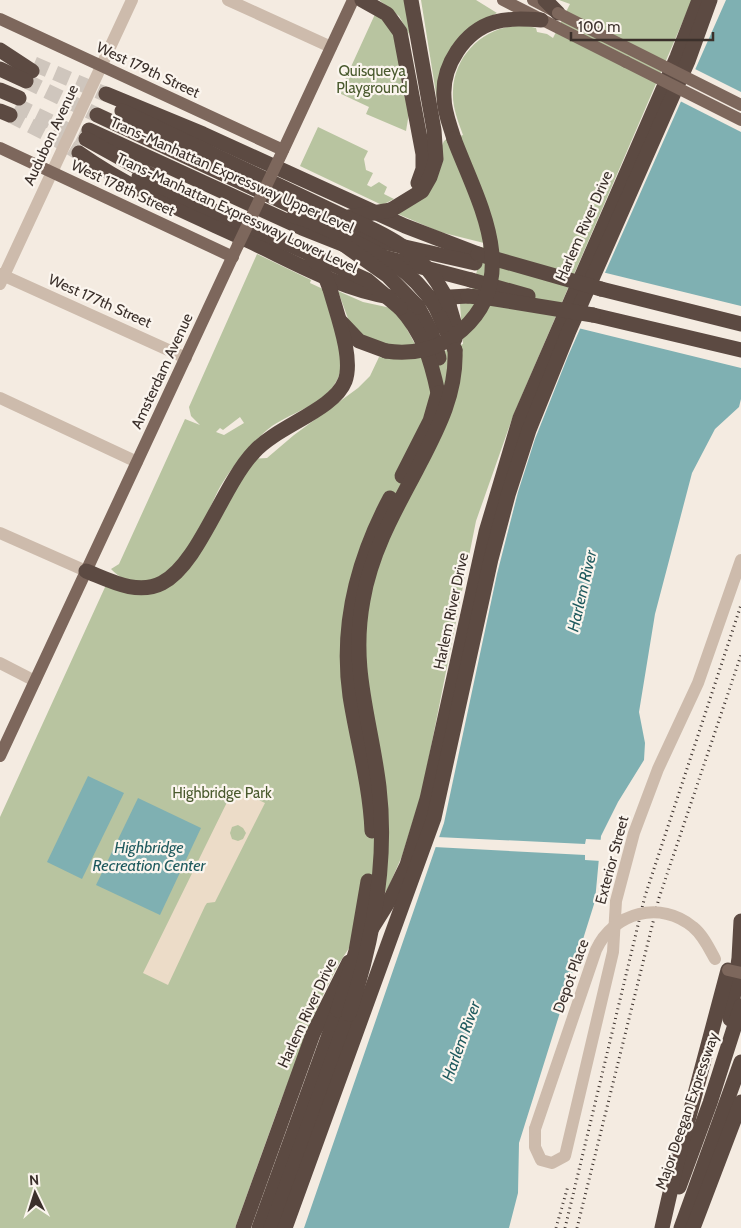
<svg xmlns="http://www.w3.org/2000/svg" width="741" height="1228" font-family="Cabin,sans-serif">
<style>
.green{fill:#b8c4a0;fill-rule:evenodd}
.plaza{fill:#ecdcc8;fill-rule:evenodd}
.water{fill:#7fb0b2}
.pier{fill:#f4ebe1}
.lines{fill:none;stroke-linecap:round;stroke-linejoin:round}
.highway-tunnel{stroke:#cfc6bd;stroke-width:15;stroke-dasharray:15 8;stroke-linecap:butt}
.minor{stroke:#cdbbac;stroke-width:12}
.major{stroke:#7d675c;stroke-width:12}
.highway{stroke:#5c4a42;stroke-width:15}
.rail{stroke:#3b302b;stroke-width:3;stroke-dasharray:1 4;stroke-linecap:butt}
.minor-bridge{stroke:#cdbbac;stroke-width:12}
.major-bridge{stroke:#7d675c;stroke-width:12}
.highway-bridge{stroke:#5c4a42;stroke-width:15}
.labels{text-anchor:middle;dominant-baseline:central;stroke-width:4.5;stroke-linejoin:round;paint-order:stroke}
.street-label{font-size:15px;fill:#3b302b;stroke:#fbf5ee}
.park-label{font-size:15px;fill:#4a5a2e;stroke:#fbf5ee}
.water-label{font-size:16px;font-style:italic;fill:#1f5a5e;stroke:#fbf5ee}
</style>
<rect width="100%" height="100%" fill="#f4ebe1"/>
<!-- green -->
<g class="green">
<path d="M 379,0 L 405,0 L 410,36 L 399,16 Z"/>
<path d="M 421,0 L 476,0 L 497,13 L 471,26 L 438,106 Z"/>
<path d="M 559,0 L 692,0 L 513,416 L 476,521 L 422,792 L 402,856 L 388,888 L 338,965 L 321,999 L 280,1103 L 235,1228 L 0,1228 L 0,817 L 106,585 L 163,588 L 252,459 L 267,458 L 294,435 L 358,388 L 370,376 L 379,357 L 385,358 L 350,324 L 338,291 L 363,302 L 391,308 L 401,318 L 423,359 L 463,344 L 460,304 L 469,302 L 484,243 L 440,232 L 398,214 L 418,200 L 444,141 L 448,138 L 449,140 L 463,135 C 458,121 452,107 453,91 C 454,49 496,17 536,28 L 537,32 L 547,34 L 553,38 L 570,4 Z"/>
<path d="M 376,12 L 394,32 L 409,113 L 406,131 L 366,114 L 369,107 L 339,93 Z"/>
<path d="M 318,127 L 368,151 L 364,159 L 366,170 L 373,173 L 367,185 L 371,187 L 379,182 L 387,187 L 384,194 L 394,199 L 382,205 L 300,166 Z"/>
<path d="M 257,254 L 311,280 L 310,283 L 323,289 C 329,311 348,356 338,378 C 327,403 293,412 272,426 C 263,433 254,442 247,450 C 237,461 227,475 220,487 C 202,521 186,579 141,582 C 128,583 120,578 111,569 L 119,564 L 185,419 L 200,425 L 191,416 L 189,407 ZM 240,417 L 244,423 L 224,435 L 216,432 L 220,428 L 223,430 Z"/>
</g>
<!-- plaza -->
<path class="plaza" d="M 234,788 L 265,803 L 215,902 L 207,903 L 205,906 L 168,985 L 143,973 ZM 238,825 L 243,828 L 246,833 L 243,839 L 238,841 L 232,839 L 230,833 L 232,827 Z"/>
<!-- water -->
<g class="water">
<path d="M 726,0 L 741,0 L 741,399 L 739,407 L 715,429 L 692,473 L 655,614 L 639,712 L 645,743 L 644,760 L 618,802 L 601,836 L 595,901 L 519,1143 L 518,1193 L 509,1228 L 304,1228 L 444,823 L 497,574 L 518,492 L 535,439 L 568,356 Z"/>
<path d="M 88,776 L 124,793 L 82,879 L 47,862 Z"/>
<path d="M 138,798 L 201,828 L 160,915 L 96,885 Z"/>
</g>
<!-- pier -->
<g class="pier">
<path d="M 693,68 L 741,92 L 741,132 L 678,100 Z"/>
<path d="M 602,272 L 741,306 L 741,368 L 578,328 Z"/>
<path d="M 437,837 L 585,844 L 586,839 L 604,840 L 601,861 L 585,860 L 585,855 L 434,847 Z"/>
</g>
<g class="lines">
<!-- highway-tunnel -->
<g class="highway-tunnel">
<path d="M 34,64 L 105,94"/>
<path d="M 26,81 L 97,115"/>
<path d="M 16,105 L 86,139"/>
<path d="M 10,115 L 51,136 L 79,153"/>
</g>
<!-- minor -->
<g class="minor">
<path d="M 228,0 L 331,47"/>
<path d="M 0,274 L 186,358"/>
<path d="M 0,284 L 132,0"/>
<path d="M 0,398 L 137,462"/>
<path d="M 0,533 L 86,571"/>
<path d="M 0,663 L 35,681"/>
<path d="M 535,1129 L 535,1147 L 541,1160 L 552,1163 L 565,1156 L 613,952 L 616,901 L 634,833 L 658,769 L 698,683 L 741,560"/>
</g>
<!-- major -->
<g class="major">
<path d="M 503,0 L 626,62"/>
<path d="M 533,0 L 554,11"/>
<path d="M 0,19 L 283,150"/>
<path d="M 0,148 L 233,257"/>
<path d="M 280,157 L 353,0"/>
<path d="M 0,756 L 238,245"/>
</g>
<!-- highway -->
<g class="highway">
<path d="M 362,0 L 387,14 L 400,32 L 423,154 L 423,169 L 418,183"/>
<path d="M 545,0 L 558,13"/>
<path d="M 0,50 L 32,71"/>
<path d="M 0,69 L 26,81"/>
<path d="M 0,90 L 19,98"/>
<path d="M 106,94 L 203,134 L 405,226 L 478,254"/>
<path d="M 0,111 L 10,115"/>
<path d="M 122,111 L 347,218"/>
<path d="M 97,115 L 335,226 L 383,242 L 475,263"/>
<path d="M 89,130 L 302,228 L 355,249"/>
<path d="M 86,139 L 153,176"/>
<path d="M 454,139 C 450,125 444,112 444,97 C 442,66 464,31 495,22 C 510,18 526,19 541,20"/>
<path d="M 79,153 C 131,190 191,214 249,241 C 294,262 340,289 390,297"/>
<path d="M 139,177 L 308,253"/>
<path d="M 391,210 L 422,191 L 430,177 L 436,159 L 434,130 L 411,0"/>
<path d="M 387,258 L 471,280"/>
<path d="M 601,289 L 741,324"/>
<path d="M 433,298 L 468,296"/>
<path d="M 449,305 L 454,322 L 455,339"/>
<path d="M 435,306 L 455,350"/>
<path d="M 418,307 L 431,331 L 439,358"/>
<path d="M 400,308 C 423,333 431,360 438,393"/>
<path d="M 593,315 L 741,350"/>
<path d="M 340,321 L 359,341 L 386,351"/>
<path d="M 86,571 C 109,580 137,596 162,583 C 199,564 222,486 254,452 C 277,426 334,410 345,381 C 354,358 336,312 330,289"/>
<path d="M 372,928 L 392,896 L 407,865 L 427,799 L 486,532 L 520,418 L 677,57 L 699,0"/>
<path d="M 730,1019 L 739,958 L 741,921"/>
<path d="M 679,1187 L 710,1103 L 741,1006"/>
<path d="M 243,1228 L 313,1034 L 349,962"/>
<path d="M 259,1228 L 338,1010"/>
<path d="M 271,1228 L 349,1014"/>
<path d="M 285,1228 L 434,818 L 491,559 L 508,495 L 529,430 L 569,331 L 688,61 L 710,0"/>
<path d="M 662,1228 L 678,1158 L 728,970"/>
<path d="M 681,1228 L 741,1062"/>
<path d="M 693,1228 L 741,1102"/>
</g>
<!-- rail -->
<g class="rail">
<path d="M 556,1228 L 568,1186"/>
<path d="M 565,1228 L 645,896 L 741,605"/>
<path d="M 577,1228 L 659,898 L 741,655"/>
</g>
<!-- minor-bridge -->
<path class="minor-bridge" d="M 535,1129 L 596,950 C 613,912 661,900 693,927 C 703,935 709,948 715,959"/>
<!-- major-bridge -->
<g class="major-bridge">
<path d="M 558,13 L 741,105"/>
<path d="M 626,62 L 741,120"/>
<path d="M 238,245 L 279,159"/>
<path d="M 728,970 L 741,973"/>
</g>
<!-- highway-bridge -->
<g class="highway-bridge">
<path d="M 294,216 C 312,221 327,229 344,237 C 382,254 412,270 435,306"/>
<path d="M 349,217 L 391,210"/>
<path d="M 347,218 C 393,237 429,256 449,305"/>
<path d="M 343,244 L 388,276 L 418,307"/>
<path d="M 308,253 L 367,280 L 400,308"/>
<path d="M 478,254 L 601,289"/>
<path d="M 311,256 L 323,271 L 330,289"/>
<path d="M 471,280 L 528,296"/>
<path d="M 468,296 L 489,298 L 593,315"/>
<path d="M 386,351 C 413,355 441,349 462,330 C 523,276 477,200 454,139"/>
<path d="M 402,476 L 430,421 L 438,393"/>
<path d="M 372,831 C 370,784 357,741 350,696 C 340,626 357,560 390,498"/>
<path d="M 338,1010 L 356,951 L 368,881"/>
<path d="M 349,1014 C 373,941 388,863 379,787 C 371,720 350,669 363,600 C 371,553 394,512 416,471 C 436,432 457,395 455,350"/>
</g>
</g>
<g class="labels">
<!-- street labels -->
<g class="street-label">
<text transform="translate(148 70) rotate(25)">West 179th Street</text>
<text transform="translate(51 135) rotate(-65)">Audubon Avenue</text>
<text transform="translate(232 175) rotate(24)">Trans-Manhattan Expressway Upper Level</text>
<text transform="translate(123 188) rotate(25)">West 178th Street</text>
<text transform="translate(237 213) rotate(25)">Trans-Manhattan Expressway Lower Level</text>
<text transform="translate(584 226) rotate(-66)">Harlem River Drive</text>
<text transform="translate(100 301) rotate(24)">West 177th Street</text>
<text transform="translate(162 371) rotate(-65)">Amsterdam Avenue</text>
<text transform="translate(451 611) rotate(-78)">Harlem River Drive</text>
<text transform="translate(612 860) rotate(-75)">Exterior Street</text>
<text transform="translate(571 976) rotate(-70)">Depot Place</text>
<text transform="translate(307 1013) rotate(-65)">Harlem River Drive</text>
<text transform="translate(687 1111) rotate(-71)">Major Deegan Expressway</text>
</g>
<!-- park labels -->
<g class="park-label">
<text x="372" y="71">Quisqueya<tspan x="372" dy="17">Playground</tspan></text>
<text x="222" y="793">Highbridge Park</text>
</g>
<!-- water labels -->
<g class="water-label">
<text transform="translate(582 591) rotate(-77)">Harlem River</text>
<text x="149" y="847">Highbridge<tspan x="149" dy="18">Recreation Center</tspan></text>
<text transform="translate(461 1041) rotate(-70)">Harlem River</text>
</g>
</g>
<!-- north arrow -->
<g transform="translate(35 1193) rotate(356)" stroke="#fbf5ee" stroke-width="4" paint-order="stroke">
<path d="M0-4L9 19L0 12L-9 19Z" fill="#3b302b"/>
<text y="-8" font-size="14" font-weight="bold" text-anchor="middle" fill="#3b302b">N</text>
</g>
<!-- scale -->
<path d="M571 32v8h142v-8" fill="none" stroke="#3b302b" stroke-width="2.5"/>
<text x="578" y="32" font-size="15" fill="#3b302b" stroke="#fbf5ee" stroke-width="4" paint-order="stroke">100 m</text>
</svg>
